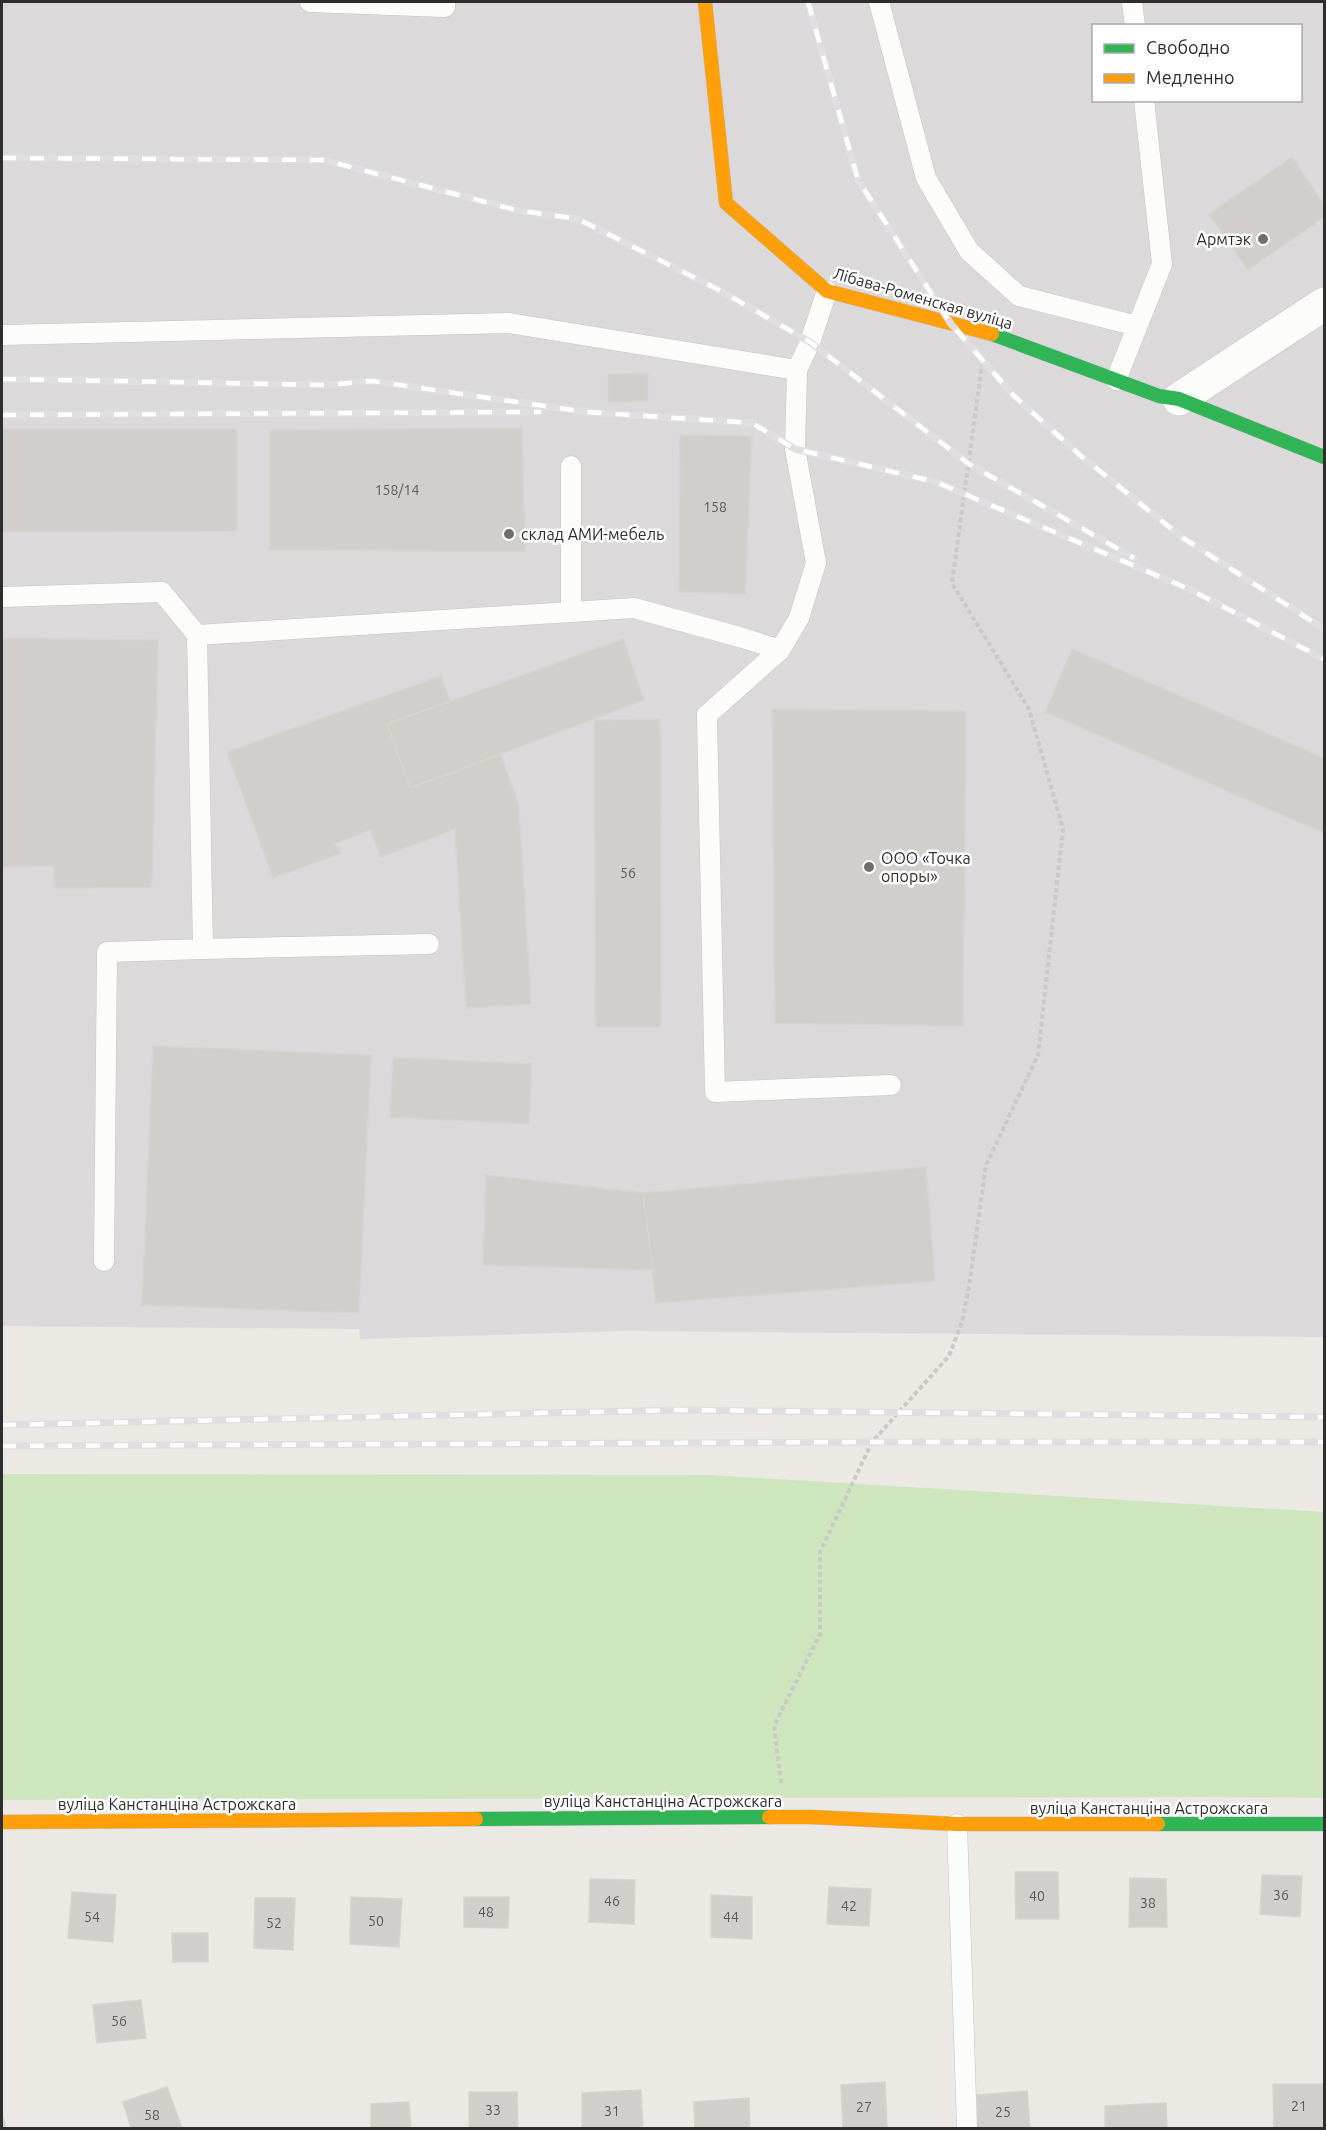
<svg xmlns="http://www.w3.org/2000/svg" width="1326" height="2130" font-family="Ubuntu,sans-serif">
<style>
.industrial{fill:#dcd9db;fill-rule:evenodd}
.green{fill:#cee6be}
.building{fill:#d1cecb;stroke:#d7d4d0;stroke-width:1.5}
.lines{fill:none;stroke-linecap:round;stroke-linejoin:round}
.lane-casing{stroke:#c5c4c5;stroke-width:21}
.street-casing{stroke:#c5c4c5;stroke-width:34}
.fast-casing{stroke:#c5c4c5;stroke-width:15}
.slow-casing{stroke:#c5c4c5;stroke-width:15}
.path{stroke:#c9c9c8;stroke-width:4;stroke-dasharray:4.5 3;stroke-linecap:butt}
.lane{stroke:#fcfcfb;stroke-width:20}
.street{stroke:#fcfcfb;stroke-width:33}
.fast{stroke:#30b455;stroke-width:14}
.slow{stroke:#ff9f0a;stroke-width:14}
.rail-casing{stroke:#dfdfe1;stroke-width:7}
.rail{stroke:#fff;stroke-width:4.5;stroke-dasharray:14;stroke-linecap:butt}
.poi-dot{fill:#706f6e;stroke:#fff;stroke-width:2}
.labels{text-anchor:middle;dominant-baseline:central;stroke-width:5;stroke-linejoin:round;paint-order:stroke}
.number-label{font-size:14px;fill:#585857}
.poi-label{font-size:16px;fill:#2e2e2e;stroke:#fff;text-anchor:start}
.street-label{font-size:16px;fill:#2e2e2e;stroke:#fff}
</style>
<rect width="100%" height="100%" fill="#ece8e4"/>
<!-- industrial -->
<path class="industrial" d="M 2,2 L 1324,2 L 1324,1337 L 626,1331 L 360,1339 L 359,1329 L 2,1326 ZM 1094,26 L 1300,26 L 1300,100 L 1094,100 Z"/>
<!-- green -->
<path class="green" d="M 2,1474 L 708,1475 L 1324,1512 L 1324,1798 L 1203,1797 L 2,1800 Z"/>
<!-- building -->
<g class="building">
<path d="M 1292,157 L 1324,204 L 1324,217 L 1248,270 L 1209,214 Z"/>
<path d="M 648,373 L 648,401 L 608,402 L 608,374 Z"/>
<path d="M 522,428 L 525,551 L 270,550 L 270,430 Z"/>
<path d="M 2,429 L 237,429 L 237,531 L 2,532 Z"/>
<path d="M 680,435 L 752,436 L 745,594 L 679,592 Z"/>
<path d="M 2,638 L 158,640 L 152,887 L 55,888 L 54,866 L 2,867 Z"/>
<path d="M 623,639 L 644,700 L 410,788 L 387,724 Z"/>
<path d="M 1072,649 L 1324,758 L 1324,833 L 1045,712 Z"/>
<path d="M 441,676 L 450,701 L 387,724 L 410,788 L 501,755 L 519,806 L 531,1004 L 466,1008 L 455,829 L 381,857 L 370,830 L 334,844 L 342,853 L 273,878 L 227,752 Z"/>
<path d="M 772,709 L 966,711 L 963,1026 L 775,1023 Z"/>
<path d="M 660,719 L 661,1027 L 596,1027 L 594,720 Z"/>
<path d="M 153,1046 L 371,1055 L 359,1313 L 142,1305 Z"/>
<path d="M 393,1057 L 532,1064 L 529,1124 L 390,1117 Z"/>
<path d="M 926,1167 L 935,1281 L 656,1303 L 643,1193 Z"/>
<path d="M 486,1175 L 643,1193 L 653,1270 L 483,1265 Z"/>
<path d="M 1015,1872 L 1058,1872 L 1059,1919 L 1016,1919 Z"/>
<path d="M 1262,1875 L 1302,1876 L 1300,1917 L 1260,1914 Z"/>
<path d="M 1130,1878 L 1166,1879 L 1167,1927 L 1129,1927 Z"/>
<path d="M 590,1879 L 635,1880 L 634,1924 L 589,1922 Z"/>
<path d="M 829,1887 L 871,1889 L 869,1926 L 827,1924 Z"/>
<path d="M 72,1892 L 116,1895 L 113,1942 L 68,1938 Z"/>
<path d="M 711,1895 L 752,1897 L 752,1939 L 711,1937 Z"/>
<path d="M 351,1897 L 402,1899 L 399,1947 L 350,1944 Z"/>
<path d="M 464,1897 L 509,1897 L 508,1928 L 464,1927 Z"/>
<path d="M 255,1898 L 295,1898 L 293,1950 L 254,1948 Z"/>
<path d="M 172,1933 L 208,1933 L 208,1962 L 173,1962 Z"/>
<path d="M 141,2000 L 146,2038 L 97,2043 L 93,2005 Z"/>
<path d="M 885,2082 L 887,2128 L 843,2128 L 841,2085 Z"/>
<path d="M 1273,2084 L 1324,2084 L 1324,2128 L 1274,2128 Z"/>
<path d="M 167,2087 L 182,2128 L 131,2128 L 123,2102 Z"/>
<path d="M 641,2090 L 643,2128 L 582,2128 L 582,2093 Z"/>
<path d="M 1027,2091 L 1030,2128 L 978,2128 L 977,2095 Z"/>
<path d="M 469,2092 L 517,2092 L 518,2128 L 469,2128 Z"/>
<path d="M 749,2098 L 750,2128 L 695,2128 L 694,2102 Z"/>
<path d="M 409,2102 L 411,2128 L 371,2128 L 371,2104 Z"/>
<path d="M 1166,2103 L 1167,2128 L 1105,2128 L 1105,2106 Z"/>
<path d="M 2,2114 L 6,2128 L 2,2128 Z"/>
</g>
<g class="lines">
<defs>
<g id="lane">
<path d="M 310,2 L 445,7 L 445,2"/>
<path d="M 879,2 L 926,178 L 969,251 L 1019,296 L 1137,326"/>
<path d="M 1132,2 L 1135,26"/>
<path d="M 2,335 L 509,323 L 797,370"/>
<path d="M 1116,380 L 1162,264 L 1144,100"/>
<path d="M 571,466 L 571,612 L 634,608 L 743,638 L 780,650 L 799,618 L 816,563 L 795,449 L 797,370 L 810,342 L 827,291"/>
<path d="M 2,597 L 162,592 L 197,635 L 571,612"/>
<path d="M 780,650 L 707,715 L 715,1092 L 891,1085"/>
<path d="M 203,949 L 429,944"/>
<path d="M 104,1261 L 107,952 L 203,949 L 197,635"/>
<path d="M 957,1824 L 967,2128"/>
</g>
<path id="street" d="M 1179,399 L 1324,304"/>
<g id="fast">
<path d="M 992,334 L 1159,396 L 1179,399 L 1324,457"/>
<path d="M 476,1819 L 769,1817"/>
<path d="M 1158,1824 L 1324,1824"/>
</g>
<g id="slow">
<path d="M 705,2 L 726,203 L 827,291 L 992,334"/>
<path d="M 769,1817 L 811,1817 L 957,1824 L 1158,1824"/>
<path d="M 2,1822 L 476,1819"/>
</g>
</defs>
<!-- lane casing -->
<use href="#lane" class="lane-casing"/>
<!-- street casing -->
<use href="#street" class="street-casing"/>
<!-- fast casing -->
<use href="#fast" class="fast-casing"/>
<!-- slow casing -->
<use href="#slow" class="slow-casing"/>
<!-- path -->
<path class="path" d="M 781,1783 L 774,1726 L 820,1634 L 820,1552 L 872,1442 L 949,1356 L 962,1322 L 969,1287 L 986,1165 L 1038,1055 L 1063,829 L 1029,709 L 952,583 L 982,365"/>
<!-- lane -->
<use href="#lane" class="lane"/>
<!-- street -->
<use href="#street" class="street"/>
<!-- fast -->
<use href="#fast" class="fast"/>
<!-- slow -->
<use href="#slow" class="slow"/>
<defs>
<g id="rail">
<path d="M 808,2 L 858,180 L 951,324 L 1014,396 L 1081,456 L 1183,538 L 1324,629"/>
<path d="M 2,158 L 324,160 L 516,210 L 578,219 L 721,291 L 810,342 L 969,464 L 1134,558"/>
<path d="M 2,379 L 328,385 L 372,381 L 586,412 L 752,423 L 795,449 L 936,482 L 1189,589 L 1324,659"/>
<path d="M 2,415 L 541,412"/>
<path d="M 2,1425 L 677,1410 L 1324,1417"/>
<path d="M 2,1446 L 872,1442 L 1324,1442"/>
</g>
</defs>
<!-- rail casing -->
<use href="#rail" class="rail-casing"/>
<!-- rail -->
<use href="#rail" class="rail"/>
</g>
<!-- markers -->
<g class="poi-dot">
<circle cx="1263" cy="239" r="6"/>
<circle cx="509" cy="534" r="6"/>
<circle cx="869" cy="867" r="6"/>
</g>
<g class="labels">
<!-- number labels -->
<g class="number-label">
<text x="397" y="490">158/14</text>
<text x="715" y="507">158</text>
<text x="628" y="873">56</text>
<text x="1281" y="1895">36</text>
<text x="1037" y="1896">40</text>
<text x="612" y="1901">46</text>
<text x="1148" y="1903">38</text>
<text x="849" y="1906">42</text>
<text x="486" y="1912">48</text>
<text x="92" y="1917">54</text>
<text x="731" y="1917">44</text>
<text x="376" y="1921">50</text>
<text x="274" y="1923">52</text>
<text x="119" y="2021">56</text>
<text x="1299" y="2106">21</text>
<text x="864" y="2107">27</text>
<text x="493" y="2110">33</text>
<text x="612" y="2111">31</text>
<text x="1003" y="2112">25</text>
<text x="152" y="2115">58</text>
</g>
<!-- poi labels -->
<g class="poi-label">
<text x="1251" y="239" text-anchor="end">Армтэк</text>
<text x="521" y="534">склад АМИ-мебель</text>
<text x="881" y="858">ООО «Точка<tspan x="881" dy="18">опоры»</tspan></text>
</g>
<!-- street labels -->
<g class="street-label">
<text transform="translate(923 298) rotate(16)">Лібава-Роменская вуліца</text>
<text x="663" y="1801">вуліца Канстанціна Астрожскага</text>
<text x="177" y="1804">вуліца Канстанціна Астрожскага</text>
<text x="1149" y="1808">вуліца Канстанціна Астрожскага</text>
</g>
</g>
<!-- border -->
<rect width="1326" height="2130" fill="none" stroke="#2e2e2e" stroke-width="6"/>
<!-- legend -->
<rect x="1092" y="24" width="210" height="78" fill="#ffffff" stroke="#ababab" stroke-width="1.5"/>
<rect x="1104" y="44" width="30" height="9" fill="#30b455" stroke="#ababab" stroke-width="1.5"/>
<text x="1146" y="54" font-size="18" fill="#2e2e2e">Свободно</text>
<rect x="1104" y="74" width="30" height="9" fill="#ff9f0a" stroke="#ababab" stroke-width="1.5"/>
<text x="1146" y="84" font-size="18" fill="#2e2e2e">Медленно</text>
</svg>
